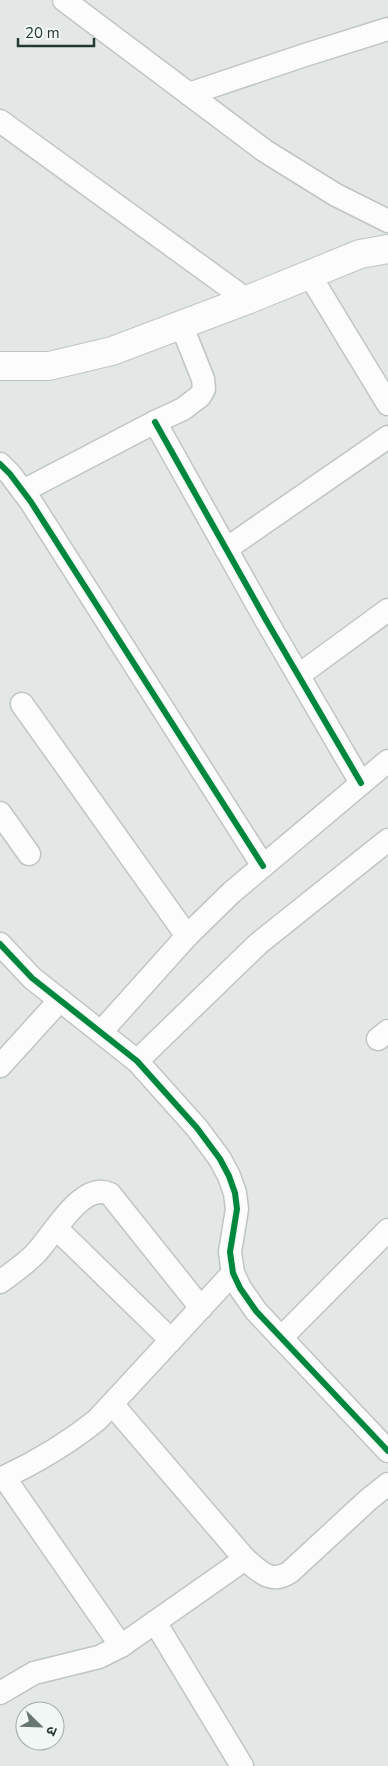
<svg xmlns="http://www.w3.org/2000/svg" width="388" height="1766" font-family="'Nunito Sans','Noto Sans Devanagari',sans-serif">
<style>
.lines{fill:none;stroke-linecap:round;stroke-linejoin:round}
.minor-casing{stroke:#c0c5c3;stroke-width:25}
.tertiary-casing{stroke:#c0c5c3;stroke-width:30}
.minor{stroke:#fbfcfb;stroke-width:22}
.tertiary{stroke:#fbfcfb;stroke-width:28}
.cycleway-casing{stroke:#f1f7f4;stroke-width:9}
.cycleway{stroke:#00873e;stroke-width:6}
</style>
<rect width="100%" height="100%" fill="#e3e8e6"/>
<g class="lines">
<defs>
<g id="minor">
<path d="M 64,0 L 265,151 L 336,195 L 388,221"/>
<path d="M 189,94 L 305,55 L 388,29"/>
<path d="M 0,121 L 247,300"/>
<path d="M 309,274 L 388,404"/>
<path d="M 155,422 L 266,620 L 361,783"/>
<path d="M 0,464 L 10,474 L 31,502 L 263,866"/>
<path d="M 23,491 L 155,422 L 183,409 L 200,396 L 204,389 L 203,379 L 181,324"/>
<path d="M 226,549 L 388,437"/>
<path d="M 299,675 L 388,610"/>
<path d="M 22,704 L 187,936"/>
<path d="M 0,813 L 29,854"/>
<path d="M 0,944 L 32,978 L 137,1061 L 197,1128 L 220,1159 L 229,1176 L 235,1193 L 237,1209 L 230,1252 L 233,1273 L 240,1288 L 256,1311 L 388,1451"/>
<path d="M 101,1032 L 187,936 L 232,892 L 388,761"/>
<path d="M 378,1039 L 388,1031"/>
<path d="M 137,1061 L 258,944 L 388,840"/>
<path d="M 0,1066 L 60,1000"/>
<path d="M 56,1228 L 171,1340"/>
<path d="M 0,1282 C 12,1273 24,1265 34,1255 C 52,1238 81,1180 110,1194 L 201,1308"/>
<path d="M 281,1338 L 388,1230"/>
<path d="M 112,1404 L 245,1559 C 259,1571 271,1585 290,1572 L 368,1500 L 388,1484"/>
<path d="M 4,1477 L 121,1646"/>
<path d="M 0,1479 C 35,1463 67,1444 97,1420 L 233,1273"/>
<path d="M 155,1622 L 242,1766"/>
<path d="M 0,1693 L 34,1673 L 99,1657 L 121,1646 L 245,1559"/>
</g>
<path id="tertiary" d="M 0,366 L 49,366 L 112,351 L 247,300 L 360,254 L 388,249"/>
</defs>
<!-- minor casing -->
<use href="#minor" class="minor-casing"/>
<!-- tertiary casing -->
<use href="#tertiary" class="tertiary-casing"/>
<!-- minor -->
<use href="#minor" class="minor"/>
<!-- tertiary -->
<use href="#tertiary" class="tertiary"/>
<defs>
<g id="cycleway">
<path d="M 155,422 L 266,620 L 361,783"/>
<path d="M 0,464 L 10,474 L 31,502 L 263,866"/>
<path d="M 0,944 L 32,978 L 137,1061 L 197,1128 L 220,1159 L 229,1176 L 235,1193 L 237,1209 L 230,1252 L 233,1273 L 240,1288 L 256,1311 L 388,1451"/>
</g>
</defs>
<!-- cycleway casing -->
<use href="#cycleway" class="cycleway-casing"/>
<!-- cycleway -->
<use href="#cycleway" class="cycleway"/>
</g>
<!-- north arrow -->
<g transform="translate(40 1726) rotate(113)"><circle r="24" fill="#f1f7f4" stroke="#9faba6"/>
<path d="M0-4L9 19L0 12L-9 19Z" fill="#667671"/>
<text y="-8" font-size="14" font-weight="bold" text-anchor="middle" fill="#233932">उ</text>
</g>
<!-- scale -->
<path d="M18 38v8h76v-8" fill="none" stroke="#233932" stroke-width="2.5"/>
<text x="25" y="38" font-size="15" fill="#233932" stroke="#f1f7f4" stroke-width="4" paint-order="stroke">20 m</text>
</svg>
